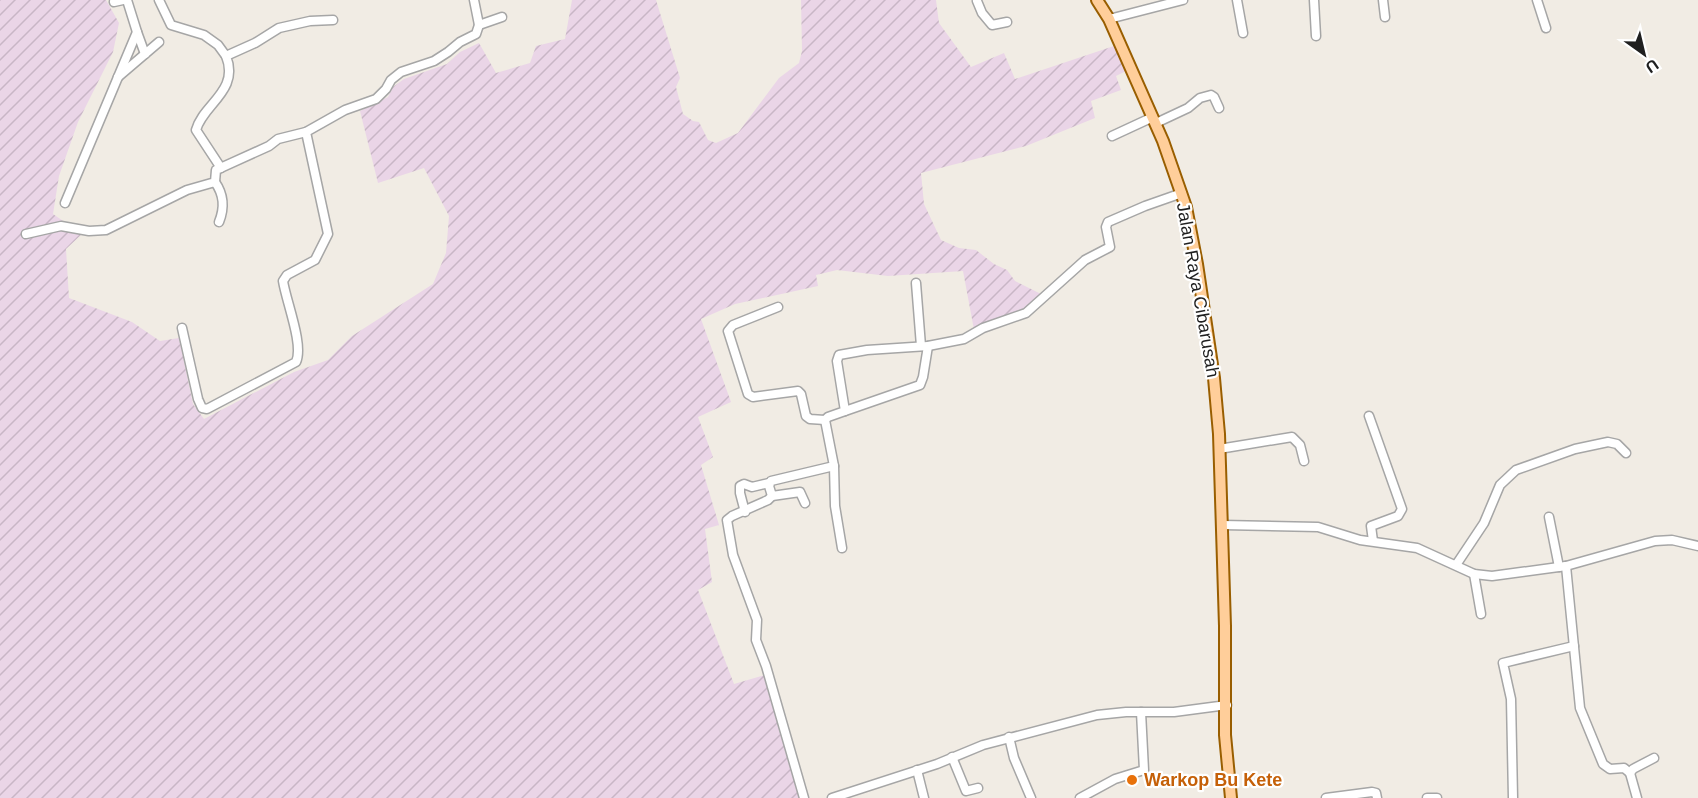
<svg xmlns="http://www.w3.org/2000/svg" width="1698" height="798" font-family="Arial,sans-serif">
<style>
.industrial{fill:url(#industrial-furrows)}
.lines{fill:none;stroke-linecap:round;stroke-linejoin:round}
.minor-casing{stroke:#a6a6a6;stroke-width:11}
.major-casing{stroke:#995e00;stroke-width:14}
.minor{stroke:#fff;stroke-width:8}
.major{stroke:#ffce9a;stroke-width:10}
.food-dot{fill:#e8710a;stroke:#fff;stroke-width:2}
.labels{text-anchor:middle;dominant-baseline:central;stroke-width:4.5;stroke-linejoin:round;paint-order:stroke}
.street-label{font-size:18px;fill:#1f1f1f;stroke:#fff}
.food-label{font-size:18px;font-weight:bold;fill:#c56008;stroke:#fff;text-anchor:start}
</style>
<defs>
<pattern id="industrial-furrows" width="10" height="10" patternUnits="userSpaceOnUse" patternTransform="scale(1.5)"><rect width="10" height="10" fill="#ead5e7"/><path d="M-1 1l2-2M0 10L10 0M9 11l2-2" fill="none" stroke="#c8b6c6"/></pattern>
</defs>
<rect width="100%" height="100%" fill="#f1ece4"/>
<!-- industrial -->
<path class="industrial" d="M 0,0 L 106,0 L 119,23 L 113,52 L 78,122 L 59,176 L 53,214 L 82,234 L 66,249 L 69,298 L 132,322 L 160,341 L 179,338 L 193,404 L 204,419 L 294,372 L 328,360 L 352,336 L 433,284 L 446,253 L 449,216 L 424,168 L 378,183 L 360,111 L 388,97 L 393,87 L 404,79 L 447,64 L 460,52 L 479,43 L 496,73 L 530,63 L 536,46 L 565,39 L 572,0 L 656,0 L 680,78 L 676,87 L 683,114 L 693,121 L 699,122 L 708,140 L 716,143 L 738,133 L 779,78 L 799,63 L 802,51 L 801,0 L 936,0 L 939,23 L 971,67 L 1004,53 L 1015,79 L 1114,46 L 1126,71 L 1116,76 L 1121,90 L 1091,101 L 1095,118 L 1026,146 L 921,173 L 924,204 L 941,240 L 959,248 L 976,250 L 994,264 L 1007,270 L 1015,281 L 1043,295 L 1023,315 L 975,335 L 963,271 L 888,276 L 837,270 L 816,275 L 818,286 L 735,304 L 701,319 L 731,402 L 698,417 L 713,457 L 701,465 L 719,525 L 705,529 L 712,582 L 698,590 L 734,684 L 765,675 L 799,798 L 0,798 Z"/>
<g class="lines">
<defs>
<g id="minor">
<path d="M 159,0 L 171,25 L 204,35 L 218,45 L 226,56"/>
<path d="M 1237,0 L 1243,33"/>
<path d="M 1314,0 L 1316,36"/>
<path d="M 1383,0 L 1385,17"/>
<path d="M 1537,0 L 1546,28"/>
<path d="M 977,1 L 982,13 L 992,25 L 1007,22"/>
<path d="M 114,2 L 123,0"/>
<path d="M 1109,19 L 1183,0"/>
<path d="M 479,25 L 502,17"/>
<path d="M 137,32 L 145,54"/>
<path d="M 118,77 L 159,42"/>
<path d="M 1156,123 L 1188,108 L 1200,98 L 1211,95 L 1214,97 L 1219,108"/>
<path d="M 1112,136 L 1153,117"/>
<path d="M 221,168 L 196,130 C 203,104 240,91 226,56 L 255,43 L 279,28 L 310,21 L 333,20"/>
<path d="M 215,182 C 224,195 225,207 219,222"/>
<path d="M 65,203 L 137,32 L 127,0"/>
<path d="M 26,234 L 61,226 L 89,231 L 106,230 L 187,190 L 215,182 L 216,170 L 269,146 L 278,139 L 306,132"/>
<path d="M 916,283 L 921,346"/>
<path d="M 778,307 L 733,325 L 728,331 L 748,394 L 753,397 L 798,391 L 801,394 L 806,416 L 810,419 L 825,420"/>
<path d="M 182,328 L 198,399 L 202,408 L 207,409 L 296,362 C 304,345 286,301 283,281 L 287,275 L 315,260 L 328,234 L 306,132 L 345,110 L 376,99 L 386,89 L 391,80 L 401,72 L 434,61 L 448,52 L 460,42 L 476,34 L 479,25 L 474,0"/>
<path d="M 845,411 L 920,385 L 923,377 L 928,346"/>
<path d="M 1369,416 L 1402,509 L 1398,516 L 1371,526 L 1373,541"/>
<path d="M 1219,449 L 1292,437 L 1300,445 L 1304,461"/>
<path d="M 834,466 L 835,506 L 842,548"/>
<path d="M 772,496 L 800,492 L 805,503"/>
<path d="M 745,512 L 740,493 L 740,486 L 744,484 L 752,487 L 769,483"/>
<path d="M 1549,517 L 1559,567"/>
<path d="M 1223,525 L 1318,527 L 1360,540 L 1417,548 L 1474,574 L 1492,576 L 1566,566 L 1655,541 L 1672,540 L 1698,546"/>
<path d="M 1456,565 L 1484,523 L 1500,485 L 1516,470 L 1575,449 L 1608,442 L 1617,444 L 1626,453"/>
<path d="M 1566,566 L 1580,708 L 1603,764 L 1610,769 L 1624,768 L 1630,773"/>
<path d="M 1474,574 L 1481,614"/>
<path d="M 1009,737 L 1014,758 L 1031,798"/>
<path d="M 952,757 L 966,791 L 978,788"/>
<path d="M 917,770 L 924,798"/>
<path d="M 804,798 L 766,666 L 756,640 L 757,620 L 733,555 L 727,520 L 732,516 L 768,500 L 772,496 L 769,486 L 771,481 L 834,466 L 825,420 L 828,417 L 845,411 L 837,361 L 839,355 L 867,350 L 928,346 L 964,339 L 983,328 L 1026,313 L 1085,260 L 1110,247 L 1106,227 L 1108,222 L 1145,206 L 1182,193"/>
<path d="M 832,798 L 937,764 L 983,745 L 1097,715 L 1126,712 L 1174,712 L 1227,705"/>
<path d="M 1080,798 L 1115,779 L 1144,770 L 1141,712"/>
<path d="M 1326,798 L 1372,792 L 1376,793 L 1377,798"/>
<path d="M 1427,798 L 1437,798"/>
<path d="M 1513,798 L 1511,699 L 1503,663 L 1574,646"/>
<path d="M 1637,798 L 1630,773 L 1633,769 L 1654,758"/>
</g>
<path id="major" d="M 1097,0 L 1109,19 L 1163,141 L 1186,207 L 1197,264 L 1214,378 L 1219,434 L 1225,626 L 1225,735 L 1231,798"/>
</defs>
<!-- minor casing -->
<use href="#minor" class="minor-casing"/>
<!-- major casing -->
<use href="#major" class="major-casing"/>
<!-- minor -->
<use href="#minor" class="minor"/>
<!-- major -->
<use href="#major" class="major"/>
</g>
<!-- markers -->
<circle class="food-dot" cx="1132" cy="780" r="6"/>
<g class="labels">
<!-- street labels -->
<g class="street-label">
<text transform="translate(1198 290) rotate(80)">Jalan Raya Cibarusah</text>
</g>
<!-- food labels -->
<g class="food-label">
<text x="1144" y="780">Warkop Bu Kete</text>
</g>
</g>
<!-- north arrow -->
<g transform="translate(1644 54) rotate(146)" stroke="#ffffff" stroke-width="4.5" paint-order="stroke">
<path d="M0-4.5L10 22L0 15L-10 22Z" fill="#1f1f1f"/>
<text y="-9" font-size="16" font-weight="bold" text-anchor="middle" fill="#1f1f1f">U</text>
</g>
</svg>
